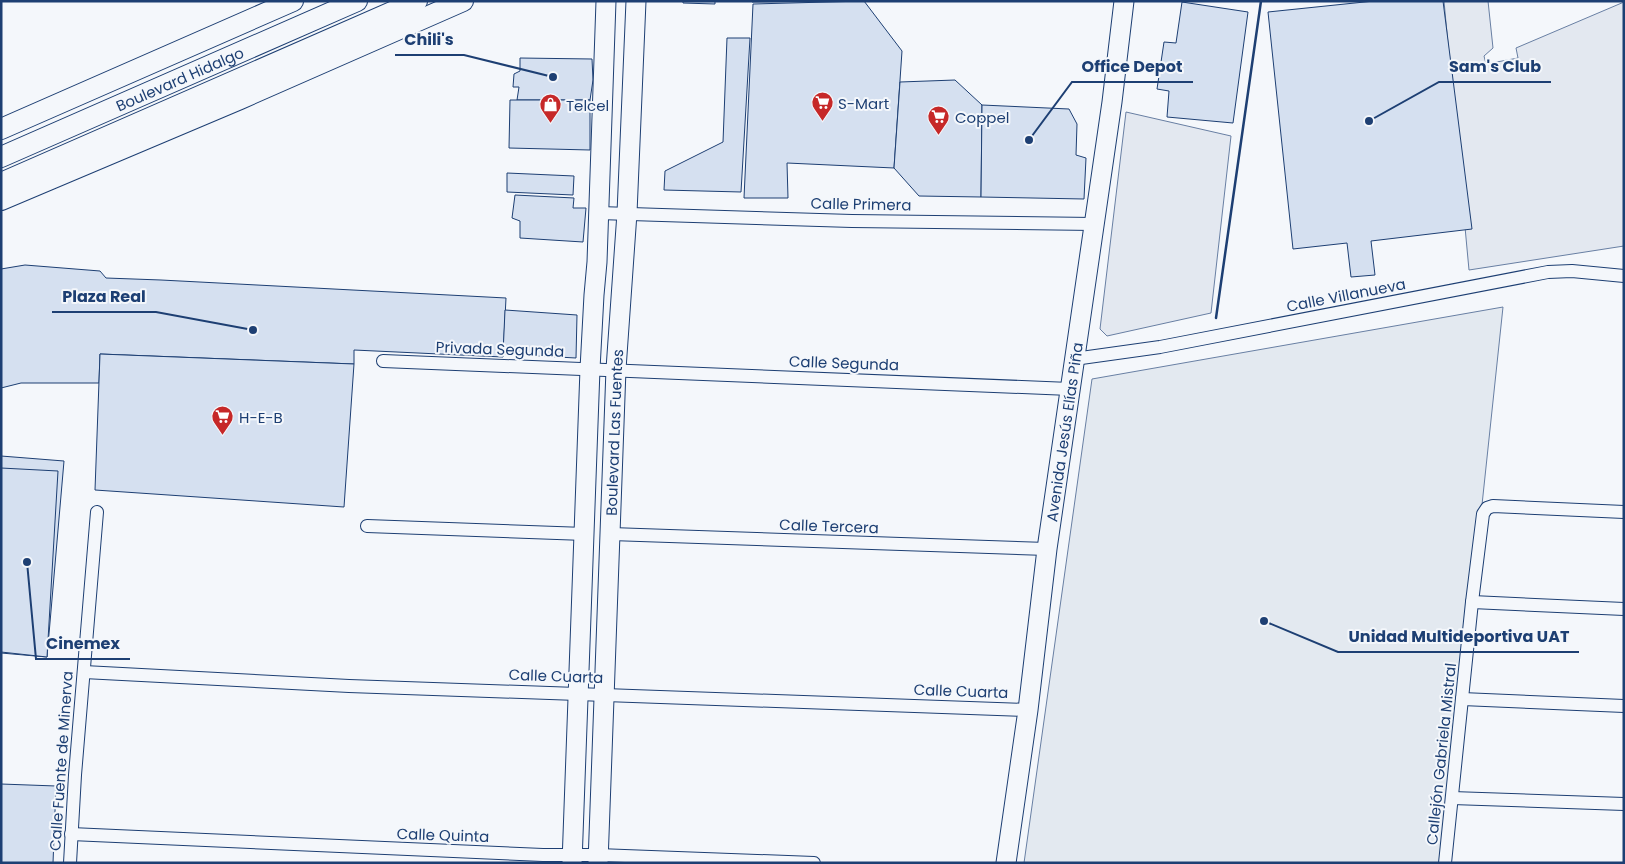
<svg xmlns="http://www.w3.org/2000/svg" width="1625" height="864" font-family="Poppins,sans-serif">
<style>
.green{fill:#e3e9f0;stroke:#687fa3}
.parking{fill:#e3e8f0;stroke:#687fa3}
.building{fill:#d5e0f0;stroke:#1d3f73}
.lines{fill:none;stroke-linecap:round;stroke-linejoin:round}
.street-casing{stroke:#1d3f73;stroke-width:14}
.secondary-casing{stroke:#1d3f73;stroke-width:21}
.primary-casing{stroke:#1d3f73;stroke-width:22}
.street{stroke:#f4f7fb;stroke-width:12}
.secondary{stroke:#f4f7fb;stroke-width:19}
.primary{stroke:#f4f7fb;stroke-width:20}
.wall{stroke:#1d3f73;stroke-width:2.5}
.labels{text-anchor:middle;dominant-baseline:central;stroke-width:4;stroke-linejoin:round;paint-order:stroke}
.street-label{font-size:15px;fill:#1d3f73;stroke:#f4f7fb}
.poi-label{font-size:15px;fill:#1d3f73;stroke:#f4f7fb;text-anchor:start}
.leader{fill:none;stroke:#1d3f73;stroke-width:2}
.callout-dot{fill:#1d3f73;stroke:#f4f7fb;stroke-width:2}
.callout-label{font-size:16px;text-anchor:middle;font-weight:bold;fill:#1d3f73;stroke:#f4f7fb;stroke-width:4;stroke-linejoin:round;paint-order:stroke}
</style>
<rect width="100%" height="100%" fill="#f4f7fb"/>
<!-- green -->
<path class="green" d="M 1503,307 L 1444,863 L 1024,863 L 1092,379 Z"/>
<!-- parking -->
<g class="parking">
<path d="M 1444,1 L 1488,1 L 1493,48 L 1484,56 L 1486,64 L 1518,58 L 1516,48 L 1624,2 L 1624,246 L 1469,270 Z"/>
<path d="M 1126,112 L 1231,136 L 1211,313 L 1107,336 L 1100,329 Z"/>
</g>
<!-- building -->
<g class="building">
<path d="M 683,1 L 715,1 L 715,4 L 683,3 Z"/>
<path d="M 752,1 L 825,1 L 752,2 Z"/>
<path d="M 864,1 L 902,51 L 894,168 L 787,163 L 788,198 L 744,198 L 753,4 Z"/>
<path d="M 1374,1 L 1443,1 L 1472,229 L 1371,241 L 1375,275 L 1351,277 L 1347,243 L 1293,249 L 1268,12 Z"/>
<path d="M 1182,2 L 1248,12 L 1233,123 L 1167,117 L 1169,91 L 1157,89 L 1164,42 L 1176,43 Z"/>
<path d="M 727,38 L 750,38 L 741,192 L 664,190 L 665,171 L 723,142 Z"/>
<path d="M 520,58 L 592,59 L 593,80 L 590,100 L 517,100 L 519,87 L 513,87 L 514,74 L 520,71 Z"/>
<path d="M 955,80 L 982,105 L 981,197 L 919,196 L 894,168 L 900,82 Z"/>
<path d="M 510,100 L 590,100 L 590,150 L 509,148 Z"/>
<path d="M 982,105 L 1069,109 L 1077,124 L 1076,155 L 1086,158 L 1084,199 L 981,197 Z"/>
<path d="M 507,173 L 574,176 L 573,195 L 507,192 Z"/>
<path d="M 515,195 L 574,198 L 573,208 L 586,208 L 583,242 L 520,238 L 520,221 L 512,218 Z"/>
<path d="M 25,265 L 100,271 L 106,278 L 161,280 L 506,298 L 503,357 L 354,350 L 354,364 L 100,354 L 99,383 L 21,383 L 1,388 L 1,269 Z"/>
<path d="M 505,310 L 577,315 L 576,358 L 503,354 Z"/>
<path d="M 100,354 L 354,364 L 344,507 L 95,490 Z"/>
<path d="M 1,456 L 64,461 L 47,657 L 1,653 Z"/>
<path d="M 1,468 L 58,471 L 47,657 L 1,652 Z"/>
<path d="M 1,784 L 56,786 L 53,863 L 1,863 Z"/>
</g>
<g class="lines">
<defs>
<g id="street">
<path d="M 599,213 L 852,221 L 1094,224"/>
<path d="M 1074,359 L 1160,347 L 1548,272 L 1572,271 L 1624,276"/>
<path d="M 383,361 L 1070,389"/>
<path d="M 367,526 L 585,534"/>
<path d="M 611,534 L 1047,549"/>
<path d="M 1472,602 L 1624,609"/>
<path d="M 84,672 L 349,686 L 1028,710"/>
<path d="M 1462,699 L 1624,706"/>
<path d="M 1452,798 L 1624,804"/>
<path d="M 71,834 L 543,855 L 598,855 L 814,863"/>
<path d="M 70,863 L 75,775 L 97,512"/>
<path d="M 1445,863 L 1472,602 L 1483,514 L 1487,508 L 1493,506 L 1624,512"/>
</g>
<g id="secondary">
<path d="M 572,863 L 590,369 L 594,295 L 597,262 L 606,1"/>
<path id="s1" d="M 598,863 L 616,369 L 627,213 L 636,1"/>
<path id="s2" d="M 1006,863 L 1028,710 L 1047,549 L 1112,102 L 1124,1"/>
</g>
<g id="primary">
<path d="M 1,129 L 293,1"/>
<path id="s3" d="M 1,157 L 357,1"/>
<path d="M 1,183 L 417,1"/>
<path d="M 1,200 L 240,99 L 463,1"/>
</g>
</defs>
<!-- street casing -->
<use href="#street" class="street-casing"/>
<!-- secondary casing -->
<use href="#secondary" class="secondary-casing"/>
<!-- primary casing -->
<use href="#primary" class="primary-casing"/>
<!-- street -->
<use href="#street" class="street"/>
<!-- secondary -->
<use href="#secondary" class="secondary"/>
<!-- primary -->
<use href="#primary" class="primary"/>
<!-- wall -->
<path class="wall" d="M 1216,318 L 1261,1"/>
</g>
<!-- icons -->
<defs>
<symbol id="supermarket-pin" viewBox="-11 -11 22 30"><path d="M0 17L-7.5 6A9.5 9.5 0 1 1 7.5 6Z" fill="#c62828" stroke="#f4f7fb"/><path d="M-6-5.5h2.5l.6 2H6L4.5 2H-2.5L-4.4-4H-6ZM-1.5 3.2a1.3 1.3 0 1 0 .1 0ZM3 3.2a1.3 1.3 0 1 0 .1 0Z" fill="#fff"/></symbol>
<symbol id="shop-pin" viewBox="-11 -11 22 30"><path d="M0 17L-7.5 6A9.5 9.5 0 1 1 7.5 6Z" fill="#c62828" stroke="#f4f7fb"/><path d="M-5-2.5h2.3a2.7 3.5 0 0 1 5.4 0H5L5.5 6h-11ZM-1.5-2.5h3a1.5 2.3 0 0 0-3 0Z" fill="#fff"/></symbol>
</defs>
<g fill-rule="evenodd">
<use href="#supermarket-pin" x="810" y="90" width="25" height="34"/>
<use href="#shop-pin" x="538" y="92" width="25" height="34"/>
<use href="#supermarket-pin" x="926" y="104" width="25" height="34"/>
<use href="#supermarket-pin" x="210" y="404" width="25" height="34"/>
</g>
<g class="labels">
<!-- street labels -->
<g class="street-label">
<text stroke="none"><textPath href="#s3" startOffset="195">Boulevard Hidalgo</textPath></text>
<text transform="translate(861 204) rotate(1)">Calle Primera</text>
<text transform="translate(1346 295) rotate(-11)">Calle Villanueva</text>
<text transform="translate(500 349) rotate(2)">Privada Segunda</text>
<text transform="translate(844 363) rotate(2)">Calle Segunda</text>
<text stroke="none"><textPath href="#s1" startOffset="431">Boulevard Las Fuentes</textPath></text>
<text stroke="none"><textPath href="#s2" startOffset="435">Avenida Jesús Elías Piña</textPath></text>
<text transform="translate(829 526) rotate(2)">Calle Tercera</text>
<text transform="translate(556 676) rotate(2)">Calle Cuarta</text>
<text transform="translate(961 691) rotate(2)">Calle Cuarta</text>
<text transform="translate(1441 754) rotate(-84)">Callejón Gabriela Mistral</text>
<text transform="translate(61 761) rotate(-86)">Calle Fuente de Minerva</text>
<text transform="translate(443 835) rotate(2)">Calle Quinta</text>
</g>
<!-- poi labels -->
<g class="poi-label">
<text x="838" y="103">S-Mart</text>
<text x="566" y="105">Telcel</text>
<text x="955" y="117">Coppel</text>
<text x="239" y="417">H-E-B</text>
</g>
</g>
<!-- callouts -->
<path class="leader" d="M553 77L464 55H395M1369 121L1439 82H1551M1029 140L1072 82H1193M253 330L156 312H52M1264 621L1338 652H1579M27 562L36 659H130"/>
<g class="callout-dot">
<circle cx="553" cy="77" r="5"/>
<circle cx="1369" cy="121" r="5"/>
<circle cx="1029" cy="140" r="5"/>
<circle cx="253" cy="330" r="5"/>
<circle cx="1264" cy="621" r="5"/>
<circle cx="27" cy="562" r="5"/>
</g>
<g class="callout-label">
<text x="429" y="45">Chili's</text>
<text x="1495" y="72">Sam's Club</text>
<text x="1132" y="72">Office Depot</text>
<text x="104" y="302">Plaza Real</text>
<text x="1459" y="642">Unidad Multideportiva UAT</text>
<text x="83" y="649">Cinemex</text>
</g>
<!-- border -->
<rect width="1625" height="864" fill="none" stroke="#1d3f73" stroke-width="5"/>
</svg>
